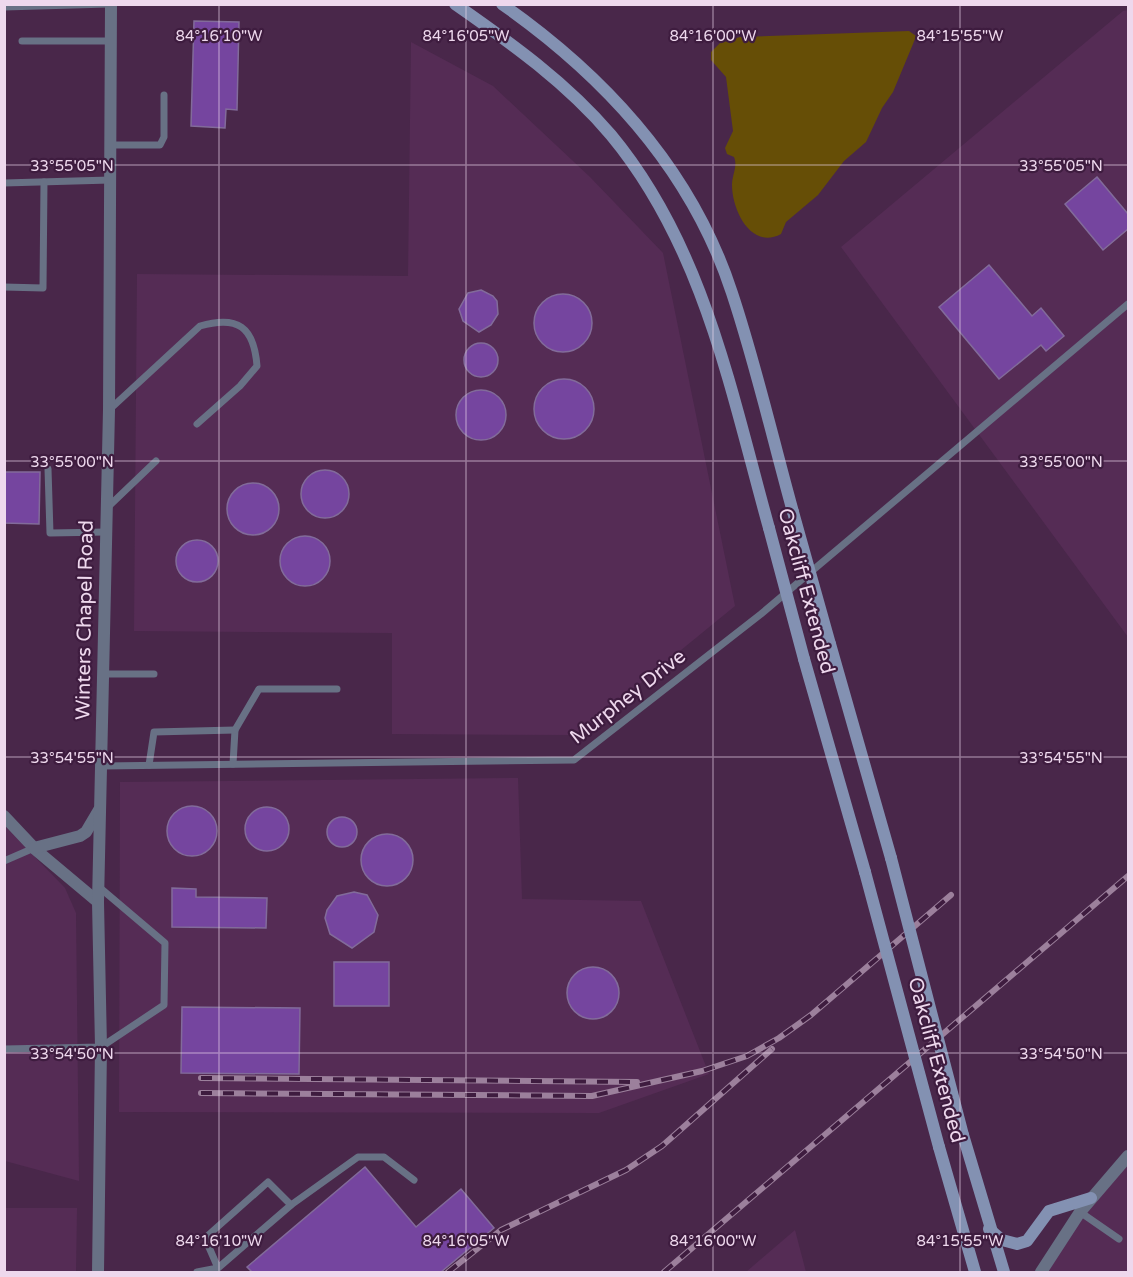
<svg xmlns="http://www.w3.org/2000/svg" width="1133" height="1277" font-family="'Varela Round',sans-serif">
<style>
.built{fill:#552c55}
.water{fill:#664e06}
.building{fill:#75459f;stroke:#826b9a;stroke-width:1.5}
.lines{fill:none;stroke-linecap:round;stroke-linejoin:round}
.service{stroke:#687185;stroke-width:7}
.tertiary{stroke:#687185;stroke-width:12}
.secondary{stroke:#8391b2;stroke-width:12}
.rail-casing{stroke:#9c809c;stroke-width:6}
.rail{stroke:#3e1c3f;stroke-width:4;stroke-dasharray:11;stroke-linecap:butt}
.secondary-bridge{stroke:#8391b2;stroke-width:12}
.ticks{fill:none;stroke:#eed8ed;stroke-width:1.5;stroke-opacity:0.45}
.labels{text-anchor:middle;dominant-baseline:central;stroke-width:4.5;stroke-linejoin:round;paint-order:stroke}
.street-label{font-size:20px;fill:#eed8ed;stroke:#3e1c3f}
.ticks-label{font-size:15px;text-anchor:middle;fill:#eed8ed;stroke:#3e1c3f;stroke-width:4.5;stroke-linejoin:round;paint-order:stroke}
</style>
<rect width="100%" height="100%" fill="#49274a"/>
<!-- built -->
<g class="built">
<path d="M 1128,10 L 1128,637 L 841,247 L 1123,11 Z"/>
<path d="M 411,42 L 493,86 L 590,177 L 663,253 L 735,606 L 577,735 L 392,734 L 392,633 L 134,631 L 137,274 L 408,276 Z"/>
<path d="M 518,778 L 522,899 L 641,901 L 709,1074 L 599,1113 L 119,1112 L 120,782 Z"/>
<path d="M 4,825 L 65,888 L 76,913 L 79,1181 L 5,1161 Z"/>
<path d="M 1128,1163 L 1128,1272 L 1037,1272 Z"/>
<path d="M 5,1208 L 77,1208 L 76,1272 L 5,1272 Z"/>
<path d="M 795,1230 L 806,1272 L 746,1272 Z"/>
</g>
<!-- water -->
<path class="water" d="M 909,31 L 916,36 L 913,44 L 893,92 L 882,108 L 866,142 L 844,161 L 818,195 L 786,222 L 781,234 C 751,250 732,210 732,185 C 732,175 738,166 734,157 L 727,154 L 725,148 L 733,131 L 726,77 L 711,60 L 711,52 L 720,43 L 740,37 Z"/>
<!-- building -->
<g class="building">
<path d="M 194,21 L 239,22 L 237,110 L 226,109 L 225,128 L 191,126 Z"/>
<path d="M 1097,177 L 1128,214 L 1128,229 L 1103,250 L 1065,204 Z"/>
<path d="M 989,265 L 1032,316 L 1041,308 L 1064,336 L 1046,351 L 1041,345 L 999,379 L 939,307 Z"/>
<path d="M 481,290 L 493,296 L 497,301 L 498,314 L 491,325 L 479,332 L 463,321 L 459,309 L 468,293 Z"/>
<circle cx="563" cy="323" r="29"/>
<circle cx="481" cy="360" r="17"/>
<circle cx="564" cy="409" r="30"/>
<circle cx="481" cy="415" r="25"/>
<circle cx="325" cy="494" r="24"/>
<path d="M 4,472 L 40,472 L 39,524 L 4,523 Z"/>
<circle cx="253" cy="509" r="26"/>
<circle cx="305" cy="561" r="25"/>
<circle cx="197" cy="561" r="21"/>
<circle cx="192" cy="831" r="25"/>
<circle cx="267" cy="829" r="22"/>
<circle cx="342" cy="832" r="15"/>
<circle cx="387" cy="860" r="26"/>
<path d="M 172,888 L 196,889 L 196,897 L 267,898 L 266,928 L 172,927 Z"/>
<path d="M 354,892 L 367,895 L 378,915 L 374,932 L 352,948 L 330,934 L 325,918 L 327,910 L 337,896 Z"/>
<rect x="334" y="962" width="55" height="44"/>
<circle cx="593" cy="993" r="26"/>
<path d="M 182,1007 L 300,1008 L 299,1074 L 181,1073 Z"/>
<path d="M 365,1167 L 416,1227 L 461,1189 L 494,1228 L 441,1272 L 252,1272 L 247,1267 Z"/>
</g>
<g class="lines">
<!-- service -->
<g class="service">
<path d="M 4,7 L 108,4"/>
<path d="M 22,41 L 111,41"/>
<path d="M 110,145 L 160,145 L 164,137 L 164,95"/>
<path d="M 4,183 L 110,180"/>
<path d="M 4,287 L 43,288 L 44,182"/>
<path d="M 109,410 L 200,326 C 238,315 254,327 257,366 L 240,386 L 197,424"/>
<path d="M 48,469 L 50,533 L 106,532"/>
<path d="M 108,507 L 156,461"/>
<path d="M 104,674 L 154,674"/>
<path d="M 233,764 L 235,730 L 259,689 L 337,689"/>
<path d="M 149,765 L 154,732 L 235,730"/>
<path d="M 103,766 L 574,760 L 761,614 L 1128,304"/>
<path d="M 4,861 L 34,848"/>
<path d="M 4,1049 L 101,1047 L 164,1005 L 165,943 L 99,887"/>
<path d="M 291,1205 L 358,1157 L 384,1157 L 414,1180"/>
<path d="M 1080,1212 L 1119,1239"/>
<path d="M 197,1272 L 218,1268 L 291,1205 L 268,1182 L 205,1238 L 218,1268"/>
</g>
<!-- tertiary -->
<g class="tertiary">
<path d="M 4,816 L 36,850 L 98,902"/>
<path d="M 34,848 L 80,836 L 86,832 L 99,810"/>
<path d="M 98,1272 L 101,1047 L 98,902 L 109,410 L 111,4"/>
<path d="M 1041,1272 L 1080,1212 L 1128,1156"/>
</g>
<!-- secondary -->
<g class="secondary">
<path d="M 455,4 C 511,43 567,83 611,135 C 704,247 731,392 769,528"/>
<path d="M 502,4 C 606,77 692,170 732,293 C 756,365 773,440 793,512"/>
<path d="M 830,644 L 891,858"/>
<path d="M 804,659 L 865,872"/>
<path d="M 963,1135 L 1004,1272"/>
<path d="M 939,1147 L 975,1272"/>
<path d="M 989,1229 L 1002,1240 L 1017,1244 L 1027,1241 L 1049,1211 L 1091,1198"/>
</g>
<defs>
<g id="rail">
<path d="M 201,1078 L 637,1082"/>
<path d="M 201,1093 L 592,1096 L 702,1071 L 747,1056 L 779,1038 L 811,1015 L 951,895"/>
<path d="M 448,1272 L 501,1230 L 626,1170 L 662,1146 L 772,1049"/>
<path d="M 664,1272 L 1128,876"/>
</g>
</defs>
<!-- rail casing -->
<use href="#rail" class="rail-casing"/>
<!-- rail -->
<use href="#rail" class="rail"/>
<!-- secondary-bridge -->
<g class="secondary-bridge">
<path d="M 793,512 L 830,644"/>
<path d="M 769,528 L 804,659"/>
<path d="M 891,858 L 963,1135"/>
<path d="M 865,872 L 939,1147"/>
</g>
</g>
<!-- ticks -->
<path class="ticks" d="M 219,4 L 219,1272M 466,4 L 466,1272M 713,4 L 713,1272M 960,4 L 960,1272M 4,165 L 1128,165M 4,461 L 1128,461M 4,757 L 1128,757M 4,1053 L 1128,1053"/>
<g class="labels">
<!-- street labels -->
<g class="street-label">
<text transform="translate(806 591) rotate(75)">Oakcliff Extended</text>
<text transform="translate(85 620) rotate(-89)">Winters Chapel Road</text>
<text transform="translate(628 697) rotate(-38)">Murphey Drive</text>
<text transform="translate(936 1060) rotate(75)">Oakcliff Extended</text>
</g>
</g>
<g class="ticks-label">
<text x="219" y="41">84°16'10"W</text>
<text x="466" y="41">84°16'05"W</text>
<text x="713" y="41">84°16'00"W</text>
<text x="960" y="41">84°15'55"W</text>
<text x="72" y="171">33°55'05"N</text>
<text x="1061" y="171">33°55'05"N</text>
<text x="72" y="467">33°55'00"N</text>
<text x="1061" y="467">33°55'00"N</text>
<text x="72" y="763">33°54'55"N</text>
<text x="1061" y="763">33°54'55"N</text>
<text x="72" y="1059">33°54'50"N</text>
<text x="1061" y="1059">33°54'50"N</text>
<text x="219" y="1246">84°16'10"W</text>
<text x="466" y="1246">84°16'05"W</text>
<text x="713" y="1246">84°16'00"W</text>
<text x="960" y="1246">84°15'55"W</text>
</g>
<!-- border -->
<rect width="1133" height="1277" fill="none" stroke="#eed8ed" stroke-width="12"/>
</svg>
